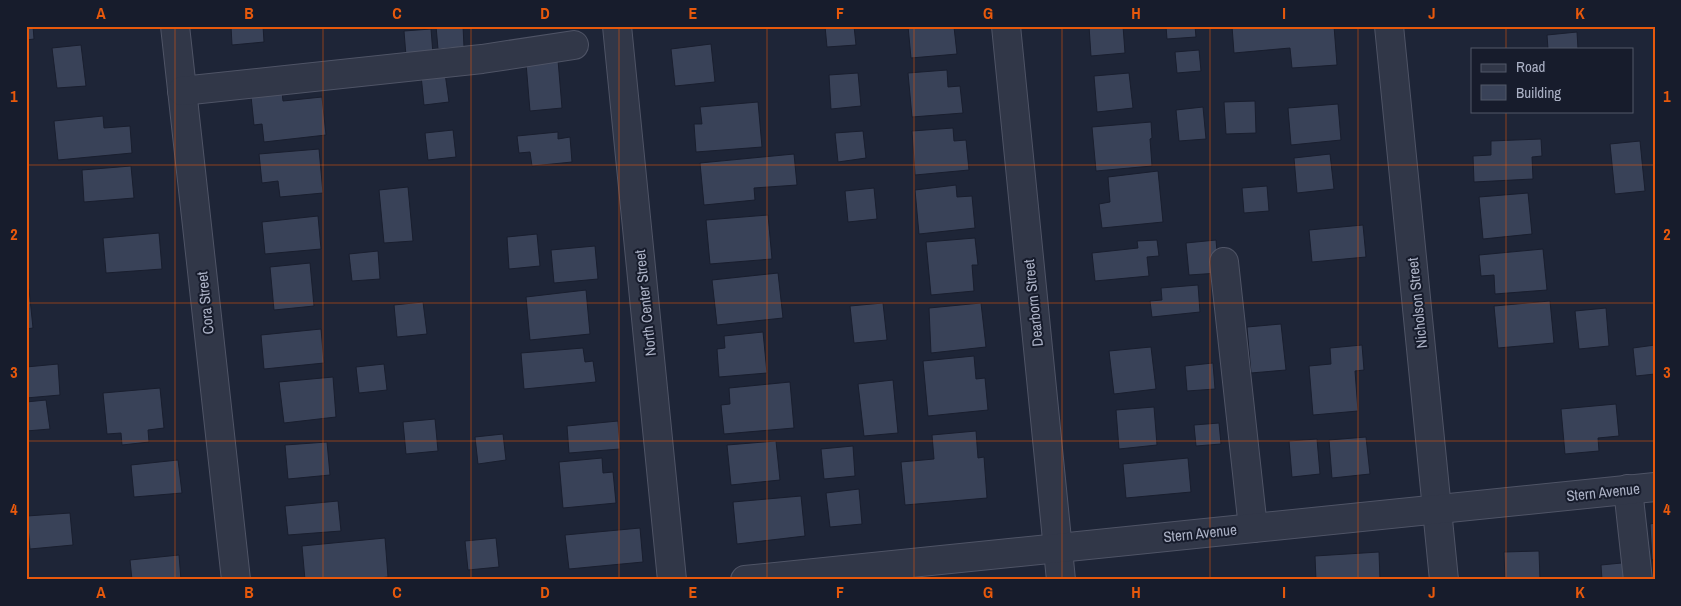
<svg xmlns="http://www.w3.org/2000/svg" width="1681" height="606" font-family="'Archivo Narrow',sans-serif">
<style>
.building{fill:#394258;stroke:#191e2e}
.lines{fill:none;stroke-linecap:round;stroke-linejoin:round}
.minor-casing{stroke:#4f5466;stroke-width:30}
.minor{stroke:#313748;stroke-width:28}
.grid{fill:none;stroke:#e8590c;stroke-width:1;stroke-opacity:0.55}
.labels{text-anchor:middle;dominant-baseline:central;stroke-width:4;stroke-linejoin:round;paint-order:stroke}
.street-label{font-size:15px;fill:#abb1c5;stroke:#171c2c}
.neatline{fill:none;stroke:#e8590c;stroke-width:2}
.grid-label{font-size:16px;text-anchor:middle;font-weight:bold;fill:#e8590c}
</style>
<rect width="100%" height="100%" fill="#1e2537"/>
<!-- building -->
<g class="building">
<path d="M 26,26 L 33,26 L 34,39 L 26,40 Z"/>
<path d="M 231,26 L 263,26 L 264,42 L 232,45 Z"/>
<path d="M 436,26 L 463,26 L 464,47 L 438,49 Z"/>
<path d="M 825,26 L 854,26 L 856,45 L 827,47 Z"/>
<path d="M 908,26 L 954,27 L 957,54 L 911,58 Z"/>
<path d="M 1089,26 L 1123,26 L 1125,53 L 1091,56 Z"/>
<path d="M 1166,26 L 1195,26 L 1196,37 L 1167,39 Z"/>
<path d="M 1232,26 L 1334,26 L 1337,65 L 1292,68 L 1290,48 L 1234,53 Z"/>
<path d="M 431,29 L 433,54 L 406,56 L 404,31 Z"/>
<path d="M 1577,32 L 1578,49 L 1548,49 L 1547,35 Z"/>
<path d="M 711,44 L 715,82 L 675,86 L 671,49 Z"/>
<path d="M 81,45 L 86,86 L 57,88 L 52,48 Z"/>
<path d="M 1199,50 L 1201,71 L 1177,73 L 1175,52 Z"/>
<path d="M 558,60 L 562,108 L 530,111 L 526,63 Z"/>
<path d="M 947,70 L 948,87 L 960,86 L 963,113 L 912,117 L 908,73 Z"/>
<path d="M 445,73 L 449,102 L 424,105 L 421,75 Z"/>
<path d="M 858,73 L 861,106 L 831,109 L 829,75 Z"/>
<path d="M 1129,73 L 1133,108 L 1097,112 L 1094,76 Z"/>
<path d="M 282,92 L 283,101 L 322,97 L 326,135 L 264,142 L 262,124 L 254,125 L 251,96 Z"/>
<path d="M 1255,101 L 1256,133 L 1226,134 L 1224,102 Z"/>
<path d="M 758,102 L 762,147 L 696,152 L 694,124 L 702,124 L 700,107 Z"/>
<path d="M 1338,104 L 1341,140 L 1291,145 L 1288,108 Z"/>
<path d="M 1203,107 L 1206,139 L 1179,141 L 1176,110 Z"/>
<path d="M 103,116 L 104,128 L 130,126 L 132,153 L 58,160 L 54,121 Z"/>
<path d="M 1151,122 L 1152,138 L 1150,139 L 1152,166 L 1096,171 L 1092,127 Z"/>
<path d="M 953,128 L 954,141 L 966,140 L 969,170 L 915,175 L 912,131 Z"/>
<path d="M 453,130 L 456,157 L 428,160 L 425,133 Z"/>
<path d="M 863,131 L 866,158 L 838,162 L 835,133 Z"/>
<path d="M 558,132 L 558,139 L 570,137 L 572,162 L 532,166 L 530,152 L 519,153 L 517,136 Z"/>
<path d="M 1541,139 L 1542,156 L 1532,157 L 1533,179 L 1474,182 L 1473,156 L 1491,155 L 1491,141 Z"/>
<path d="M 1640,141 L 1645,191 L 1615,194 L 1610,144 Z"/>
<path d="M 319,149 L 323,193 L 280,197 L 278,181 L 262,183 L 259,154 Z"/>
<path d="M 794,154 L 797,185 L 754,188 L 755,200 L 704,205 L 700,163 Z"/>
<path d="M 1330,154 L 1334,189 L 1297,193 L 1294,158 Z"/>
<path d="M 131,166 L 134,198 L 84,202 L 82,170 Z"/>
<path d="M 1158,171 L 1163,222 L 1102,228 L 1099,204 L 1110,202 L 1108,177 Z"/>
<path d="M 956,185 L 957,197 L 972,196 L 975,228 L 919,234 L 915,190 Z"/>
<path d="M 1267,186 L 1269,211 L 1244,213 L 1242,188 Z"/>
<path d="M 408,187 L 413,241 L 384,243 L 379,190 Z"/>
<path d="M 874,188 L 877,219 L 848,222 L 845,191 Z"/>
<path d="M 1528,193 L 1532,234 L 1483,239 L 1479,197 Z"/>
<path d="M 768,215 L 772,259 L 710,264 L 706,220 Z"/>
<path d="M 318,216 L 321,249 L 265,254 L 262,222 Z"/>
<path d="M 1363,225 L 1366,257 L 1312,262 L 1309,230 Z"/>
<path d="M 159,233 L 162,269 L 106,273 L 103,238 Z"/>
<path d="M 537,234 L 540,266 L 509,269 L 507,237 Z"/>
<path d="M 975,238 L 978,265 L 972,265 L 974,291 L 931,295 L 926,242 Z"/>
<path d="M 1157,240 L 1159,256 L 1147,257 L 1149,276 L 1095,281 L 1092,253 L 1138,248 L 1137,241 Z"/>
<path d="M 1216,240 L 1219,273 L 1189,275 L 1186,243 Z"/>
<path d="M 595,246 L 598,279 L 554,283 L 551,250 Z"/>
<path d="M 1543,249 L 1547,290 L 1495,294 L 1494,275 L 1481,276 L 1479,255 Z"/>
<path d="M 378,251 L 380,279 L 352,281 L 349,254 Z"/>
<path d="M 310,263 L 314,306 L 274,310 L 270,267 Z"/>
<path d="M 778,273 L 783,318 L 717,325 L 712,280 Z"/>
<path d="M 1198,285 L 1200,312 L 1152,317 L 1150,301 L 1162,300 L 1161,288 Z"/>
<path d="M 26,289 L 29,289 L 33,328 L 26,329 Z"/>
<path d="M 586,290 L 590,334 L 530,340 L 526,297 Z"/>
<path d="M 1550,301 L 1554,343 L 1498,348 L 1494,306 Z"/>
<path d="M 423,302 L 427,334 L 397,337 L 394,305 Z"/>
<path d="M 883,303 L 887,340 L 854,343 L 850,306 Z"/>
<path d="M 981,303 L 986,347 L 931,353 L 929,308 Z"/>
<path d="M 1606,308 L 1609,346 L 1579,349 L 1575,311 Z"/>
<path d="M 1281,324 L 1286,370 L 1251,373 L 1247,327 Z"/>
<path d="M 321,329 L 324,363 L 264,369 L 261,335 Z"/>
<path d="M 763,332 L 767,373 L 719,377 L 717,349 L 725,348 L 724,336 Z"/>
<path d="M 1362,345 L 1364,370 L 1355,371 L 1358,411 L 1313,415 L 1309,366 L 1331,364 L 1330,348 Z"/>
<path d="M 1655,345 L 1655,374 L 1636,376 L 1633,348 Z"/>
<path d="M 1151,347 L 1156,389 L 1114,394 L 1109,351 Z"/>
<path d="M 583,348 L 585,362 L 593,361 L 596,382 L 524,389 L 521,353 Z"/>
<path d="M 974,356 L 976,379 L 985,378 L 988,410 L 928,416 L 923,361 Z"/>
<path d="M 1213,363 L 1215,389 L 1187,391 L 1185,366 Z"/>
<path d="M 58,364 L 60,395 L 26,398 L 26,367 Z"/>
<path d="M 384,364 L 387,390 L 359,393 L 356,367 Z"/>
<path d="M 333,377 L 336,417 L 284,423 L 279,382 Z"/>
<path d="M 893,380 L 898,433 L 864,436 L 858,384 Z"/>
<path d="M 790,382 L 794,428 L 724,434 L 721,405 L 730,404 L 729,388 Z"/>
<path d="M 160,388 L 164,428 L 148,430 L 149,442 L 122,445 L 121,433 L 107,434 L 103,393 Z"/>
<path d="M 46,400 L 50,429 L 26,431 L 26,402 Z"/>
<path d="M 1616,404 L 1619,436 L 1598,438 L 1599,451 L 1565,454 L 1561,409 Z"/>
<path d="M 1154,407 L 1157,445 L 1119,449 L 1116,410 Z"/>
<path d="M 435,419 L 438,451 L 406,454 L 403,422 Z"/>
<path d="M 618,421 L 620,449 L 569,453 L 567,426 Z"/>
<path d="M 1219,423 L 1221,444 L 1196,446 L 1194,425 Z"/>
<path d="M 976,431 L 978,458 L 984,457 L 987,498 L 905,505 L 901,462 L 934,459 L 932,435 Z"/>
<path d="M 503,434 L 506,460 L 478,464 L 475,437 Z"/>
<path d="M 1366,437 L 1370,474 L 1332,478 L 1329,440 Z"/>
<path d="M 1317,439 L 1320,474 L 1292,477 L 1289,441 Z"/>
<path d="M 776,441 L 780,480 L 731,485 L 727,445 Z"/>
<path d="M 327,442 L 330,475 L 288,479 L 285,445 Z"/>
<path d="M 853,446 L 855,476 L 824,479 L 821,449 Z"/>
<path d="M 602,458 L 603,473 L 613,472 L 616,503 L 563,508 L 559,462 Z"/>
<path d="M 1188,458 L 1191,492 L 1126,498 L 1123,464 Z"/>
<path d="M 178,460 L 182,493 L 134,497 L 131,465 Z"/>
<path d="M 859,489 L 862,524 L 830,527 L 826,493 Z"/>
<path d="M 801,496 L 805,536 L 737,544 L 733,502 Z"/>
<path d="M 338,501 L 341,531 L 288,535 L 285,506 Z"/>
<path d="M 70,513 L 73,545 L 30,549 L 27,516 Z"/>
<path d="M 1655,523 L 1655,559 L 1652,560 L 1650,524 Z"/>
<path d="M 640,528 L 643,562 L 569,569 L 565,535 Z"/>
<path d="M 385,538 L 388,577 L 363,580 L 305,580 L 302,546 Z"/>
<path d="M 496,538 L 499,567 L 468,570 L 465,541 Z"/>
<path d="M 1539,551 L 1540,580 L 1505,580 L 1504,552 Z"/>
<path d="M 1379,552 L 1380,580 L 1316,580 L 1315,556 Z"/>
<path d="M 179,555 L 181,580 L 132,580 L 130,560 Z"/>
<path d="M 1632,562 L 1633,580 L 1602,580 L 1601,565 Z"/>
</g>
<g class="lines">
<defs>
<g id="minor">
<path d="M 175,26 L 236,580"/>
<path d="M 617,26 L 672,580"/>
<path d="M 1006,26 L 1061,580"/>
<path d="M 1389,26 L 1444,580"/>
<path d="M 182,91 L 482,59 L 574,45"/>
<path d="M 1224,262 L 1253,528"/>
<path d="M 1628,489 L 1638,580"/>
<path d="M 745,580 L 1655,487"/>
</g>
</defs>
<!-- minor casing -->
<use href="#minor" class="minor-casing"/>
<!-- minor -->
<use href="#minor" class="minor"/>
</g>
<!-- grid -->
<path class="grid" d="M 175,26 L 175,580M 323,26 L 323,580M 471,26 L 471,580M 619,26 L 619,580M 767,26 L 767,580M 914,26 L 914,580M 1062,26 L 1062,580M 1210,26 L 1210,580M 1358,26 L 1358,580M 1506,26 L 1506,49M 1506,111 L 1506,580M 26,165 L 1655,165M 26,303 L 1655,303M 26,441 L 1655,441"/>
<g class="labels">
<!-- street labels -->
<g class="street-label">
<text transform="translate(205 303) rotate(-96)">Cora Street</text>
<text transform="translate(645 303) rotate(-96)">North Center Street</text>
<text transform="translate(1033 303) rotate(-96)">Dearborn Street</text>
<text transform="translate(1417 303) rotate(-96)">Nicholson Street</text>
<text transform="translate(1603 492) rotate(-6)">Stern Avenue</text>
<text transform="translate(1200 533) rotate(-6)">Stern Avenue</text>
</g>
</g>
<!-- border -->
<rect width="1681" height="606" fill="none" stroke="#171c2c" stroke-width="55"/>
<!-- legend -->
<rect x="1471" y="48" width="162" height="65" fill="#171c2c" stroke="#525869"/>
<rect x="1481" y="64" width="25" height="8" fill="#313748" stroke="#525869"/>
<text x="1516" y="72" font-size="15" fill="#abb1c5">Road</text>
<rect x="1481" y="85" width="25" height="15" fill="#394258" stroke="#525869"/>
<text x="1516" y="98" font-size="15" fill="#abb1c5">Building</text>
<rect x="28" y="28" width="1626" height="550" class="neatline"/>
<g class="grid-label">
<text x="101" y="19">A</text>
<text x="249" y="19">B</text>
<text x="397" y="19">C</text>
<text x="545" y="19">D</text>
<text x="693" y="19">E</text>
<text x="840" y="19">F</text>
<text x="988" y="19">G</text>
<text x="1136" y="19">H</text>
<text x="1284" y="19">I</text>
<text x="1432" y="19">J</text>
<text x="1580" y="19">K</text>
<text x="14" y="102">1</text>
<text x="1667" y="102">1</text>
<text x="14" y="240">2</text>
<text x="1667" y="240">2</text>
<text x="14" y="378">3</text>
<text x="1667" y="378">3</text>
<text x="14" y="515">4</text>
<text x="1667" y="515">4</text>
<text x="101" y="598">A</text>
<text x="249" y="598">B</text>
<text x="397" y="598">C</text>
<text x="545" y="598">D</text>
<text x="693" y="598">E</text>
<text x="840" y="598">F</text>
<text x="988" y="598">G</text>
<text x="1136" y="598">H</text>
<text x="1284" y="598">I</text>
<text x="1432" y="598">J</text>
<text x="1580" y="598">K</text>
</g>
</svg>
